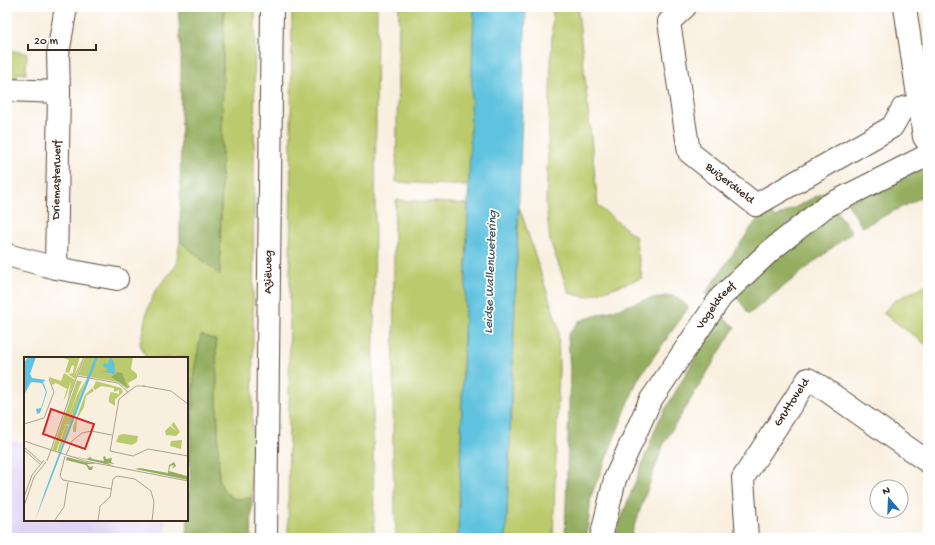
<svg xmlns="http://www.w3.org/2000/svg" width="935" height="545" font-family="'Gochi Hand',sans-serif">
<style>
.built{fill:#e0d4f4}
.green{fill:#bbca6c;stroke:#7b7a45}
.forest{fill:#94ae60;stroke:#686c3f}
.water{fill:#5fc2de;stroke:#4d767e}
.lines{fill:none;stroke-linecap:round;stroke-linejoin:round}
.minor-casing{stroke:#58483b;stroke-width:24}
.major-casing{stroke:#58483b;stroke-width:24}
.minor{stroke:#fff;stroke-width:22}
.major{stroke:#fff;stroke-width:22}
.labels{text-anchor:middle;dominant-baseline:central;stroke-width:3.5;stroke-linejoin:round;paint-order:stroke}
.street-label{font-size:12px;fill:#3b2a1e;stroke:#fff}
.water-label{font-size:13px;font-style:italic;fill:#485f61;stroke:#fff}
.inset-road{fill:none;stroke:#ada092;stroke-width:1}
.view{fill:#d62828;fill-opacity:0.15;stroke:#d62828;stroke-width:2}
.inset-edge{fill:none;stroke:#3b2a1e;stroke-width:2}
</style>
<rect width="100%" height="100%" fill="#fff"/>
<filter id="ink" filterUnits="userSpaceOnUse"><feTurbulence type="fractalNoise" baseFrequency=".025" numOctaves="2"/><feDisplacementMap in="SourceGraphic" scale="8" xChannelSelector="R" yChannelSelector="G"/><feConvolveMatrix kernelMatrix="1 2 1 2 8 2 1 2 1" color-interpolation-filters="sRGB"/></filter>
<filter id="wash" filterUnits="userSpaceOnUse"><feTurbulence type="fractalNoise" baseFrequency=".012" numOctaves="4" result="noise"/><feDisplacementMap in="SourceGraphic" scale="16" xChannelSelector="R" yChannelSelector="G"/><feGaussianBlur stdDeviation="0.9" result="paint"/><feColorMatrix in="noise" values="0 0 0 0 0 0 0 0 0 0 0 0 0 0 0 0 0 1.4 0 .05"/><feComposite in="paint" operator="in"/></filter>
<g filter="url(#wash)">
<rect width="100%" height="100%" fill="#f9efdf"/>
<!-- built -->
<path class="built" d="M 7,441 L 25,442 L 25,520 L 166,520 L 165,538 L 7,538 Z"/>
<!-- green -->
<g class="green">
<path d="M 224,7 L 255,7 L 252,497 C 234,503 226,496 219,481 L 216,340 L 194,370 L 190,461 L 187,458 L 187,358 L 146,358 L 140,344 L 147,311 L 155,291 L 176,266 L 180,241 L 220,274 Z"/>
<path d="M 292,7 L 377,7 L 373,425 L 374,538 L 288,538 Z"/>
<path d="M 399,7 L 474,7 L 469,186 L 396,182 Z"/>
<path d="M 553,7 L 586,7 L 578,10 L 598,206 L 635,236 L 642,278 L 586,297 L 569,293 L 550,241 L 546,203 Z"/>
<path d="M 7,50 L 27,53 L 26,74 L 17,73 L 17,79 L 7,79 Z"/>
<path d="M 396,200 L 468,204 L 458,538 L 396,538 L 393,457 L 394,227 Z"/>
<path d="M 519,206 L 558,326 L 559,368 L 553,538 L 506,538 Z"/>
<path d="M 928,284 L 928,346 L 883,313 L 894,301 Z"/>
</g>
<!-- forest -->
<g class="forest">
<path d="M 178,7 L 224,7 L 220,275 L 180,241 L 181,57 Z"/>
<path d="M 928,163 L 928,194 L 862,227 L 847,202 Z"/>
<path d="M 832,188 L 835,193 L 790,222 L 708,295 L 705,294 L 758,218 L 770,210 L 775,218 Z"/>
<path d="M 835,209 L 852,232 L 749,314 L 734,293 Z"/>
<path d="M 667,296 L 674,296 L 689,307 L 638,379 L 591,496 L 587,538 L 565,538 L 570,371 L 568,335 L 579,321 L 648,299 Z"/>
<path d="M 720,315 L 735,327 L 664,443 L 630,538 L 615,538 L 620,522 L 658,422 Z"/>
<path d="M 201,335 L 216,340 L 219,481 C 226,496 234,503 252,497 L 251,538 L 187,538 L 194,370 Z"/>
</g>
<!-- water -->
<path class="water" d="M 474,7 L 526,7 L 506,538 L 458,538 Z"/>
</g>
<g filter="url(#ink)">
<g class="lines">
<defs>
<g id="minor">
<path id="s1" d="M 685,7 L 669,22 L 689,152 L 756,205 L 892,127 L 903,108 L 919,105"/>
<path d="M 905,7 L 924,137 L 928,143"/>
<path d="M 7,90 L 59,92"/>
<path d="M 7,255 L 56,268 L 117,279"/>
<path id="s2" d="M 56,268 L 59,92 L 58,54 L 66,7"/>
<path id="s3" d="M 601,538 L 615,479 L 650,401 L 721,297 L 770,251 L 825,207 L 928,155"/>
<path id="s4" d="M 747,538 L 743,478 L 808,379 L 820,386 L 928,462"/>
</g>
<g id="major">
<path id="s5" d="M 266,538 L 272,7"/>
</g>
</defs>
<!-- minor casing -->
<use href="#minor" class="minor-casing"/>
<!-- major casing -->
<use href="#major" class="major-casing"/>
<!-- minor -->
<use href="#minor" class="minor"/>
<!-- major -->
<use href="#major" class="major"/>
</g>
</g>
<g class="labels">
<!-- street labels -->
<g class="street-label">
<text stroke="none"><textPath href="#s2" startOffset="88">Driemasterwerf</textPath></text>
<text stroke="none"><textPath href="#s1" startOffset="205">Buizerdveld</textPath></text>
<text stroke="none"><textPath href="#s5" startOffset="266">Aziëweg</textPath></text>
<text stroke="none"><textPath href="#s3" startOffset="262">Vogeldreef</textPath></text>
<text stroke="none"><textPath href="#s4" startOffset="150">Gruttoveld</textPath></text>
</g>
<!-- water labels -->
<g class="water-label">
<text transform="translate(491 272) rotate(-88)">Leidse Wallenwetering</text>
</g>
</g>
<!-- overview -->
<g transform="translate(24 357)">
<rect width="164" height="164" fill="#f9efdf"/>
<path d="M 56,0 L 50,19 L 59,0 L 51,22 L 44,17 L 49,16 L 50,9 L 48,8 L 45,16 L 41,15 L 45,3 L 40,1 ZM 61,0 L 109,0 L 107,12 L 113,17 L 113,21 L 104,26 L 106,30 L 103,32 L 94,25 L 54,18 ZM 40,16 L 51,23 L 43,45 L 47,24 L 42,39 L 39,45 L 43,32 L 32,26 L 28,28 L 25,20 L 37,24 ZM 53,23 L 58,25 L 56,28 L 32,95 L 28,93 ZM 62,23 L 46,68 L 42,67 L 53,38 ZM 72,24 L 97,31 L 99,35 L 92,42 L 91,41 L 91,49 L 85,45 L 85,40 L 87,35 L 95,37 L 95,33 L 90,35 L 90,31 L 77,29 L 71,33 L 69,31 ZM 68,31 L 70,34 L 62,39 L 60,50 L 53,62 L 52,75 L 49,75 L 49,70 L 61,38 ZM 150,65 L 156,75 L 152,79 L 142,78 L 141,74 L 146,69 L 154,75 L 147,68 ZM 42,68 L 45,69 L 35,96 L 33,95 ZM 99,77 L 114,79 L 113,85 L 108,88 L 92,85 L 95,78 ZM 158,83 L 157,92 L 146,89 L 147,84 Z" fill="#bbca6c"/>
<path d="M 94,15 L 98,16 L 104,31 L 87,20 ZM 63,96 L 68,102 L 80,104 L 79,100 L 81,99 L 82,102 L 88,101 L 87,105 L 91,107 L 83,106 L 90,109 L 43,98 L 63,102 L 66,100 ZM 43,100 L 61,105 L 73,107 L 63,107 L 66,110 L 69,109 L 68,113 L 65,113 L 62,108 L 42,103 ZM 150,105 L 152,109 L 148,112 L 150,108 L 146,109 L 145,114 L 163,119 L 164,123 L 111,112 L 116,111 L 144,116 L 145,108 Z" fill="#94ae60"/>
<path d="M 4,0 L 12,0 L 6,17 L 8,21 L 22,23 L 19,25 L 23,35 L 16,56 L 13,57 L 12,52 L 17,51 L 22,35 L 18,26 L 7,25 L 0,38 L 0,6 ZM 71,0 L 74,0 L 11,164 L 21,134 ZM 86,0 L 90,5 L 91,17 L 76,14 L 85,14 L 81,12 L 85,11 L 79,10 L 80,6 L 84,7 Z" fill="#5fc2de"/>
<path class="inset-road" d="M 53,19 L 94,26 L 104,35M 53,19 L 60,0M 119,29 L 147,34 L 164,47M 121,29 L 112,29 L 95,42 L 86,94 L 109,99 L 124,92 L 164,99M 0,67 L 20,61 L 30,35 L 25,22M 0,84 L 61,104 L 164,124M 0,90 L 18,106M 0,93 L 16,107M 42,98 L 48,84 L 58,76 L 67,74 L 88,78M 41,99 L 36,119 L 39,123 L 88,132M 23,104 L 53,19M 0,140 L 8,118 L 20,103M 0,149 L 10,120 L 22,105M 30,164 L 40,150 L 44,125M 74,164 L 76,149 L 86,140 L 89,122 L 93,119 L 111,122 L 127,134 L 130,145 L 128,164"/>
<path class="view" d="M 27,52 L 70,67 L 61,92 L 19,77 Z"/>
<rect width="164" height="164" class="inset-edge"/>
</g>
<!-- margin -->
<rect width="935" height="545" fill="none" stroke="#fff" stroke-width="24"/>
<!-- north arrow -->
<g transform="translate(889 499) rotate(341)"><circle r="19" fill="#ffffff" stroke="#b1aaa5"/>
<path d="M0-3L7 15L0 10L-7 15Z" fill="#1f6fb2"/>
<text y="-6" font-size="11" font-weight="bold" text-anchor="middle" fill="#3b2a1e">N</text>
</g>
<!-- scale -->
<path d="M28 44v6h68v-6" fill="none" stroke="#3b2a1e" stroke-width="2"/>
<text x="34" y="44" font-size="12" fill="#3b2a1e" stroke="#ffffff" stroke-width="3" paint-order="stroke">20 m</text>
</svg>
